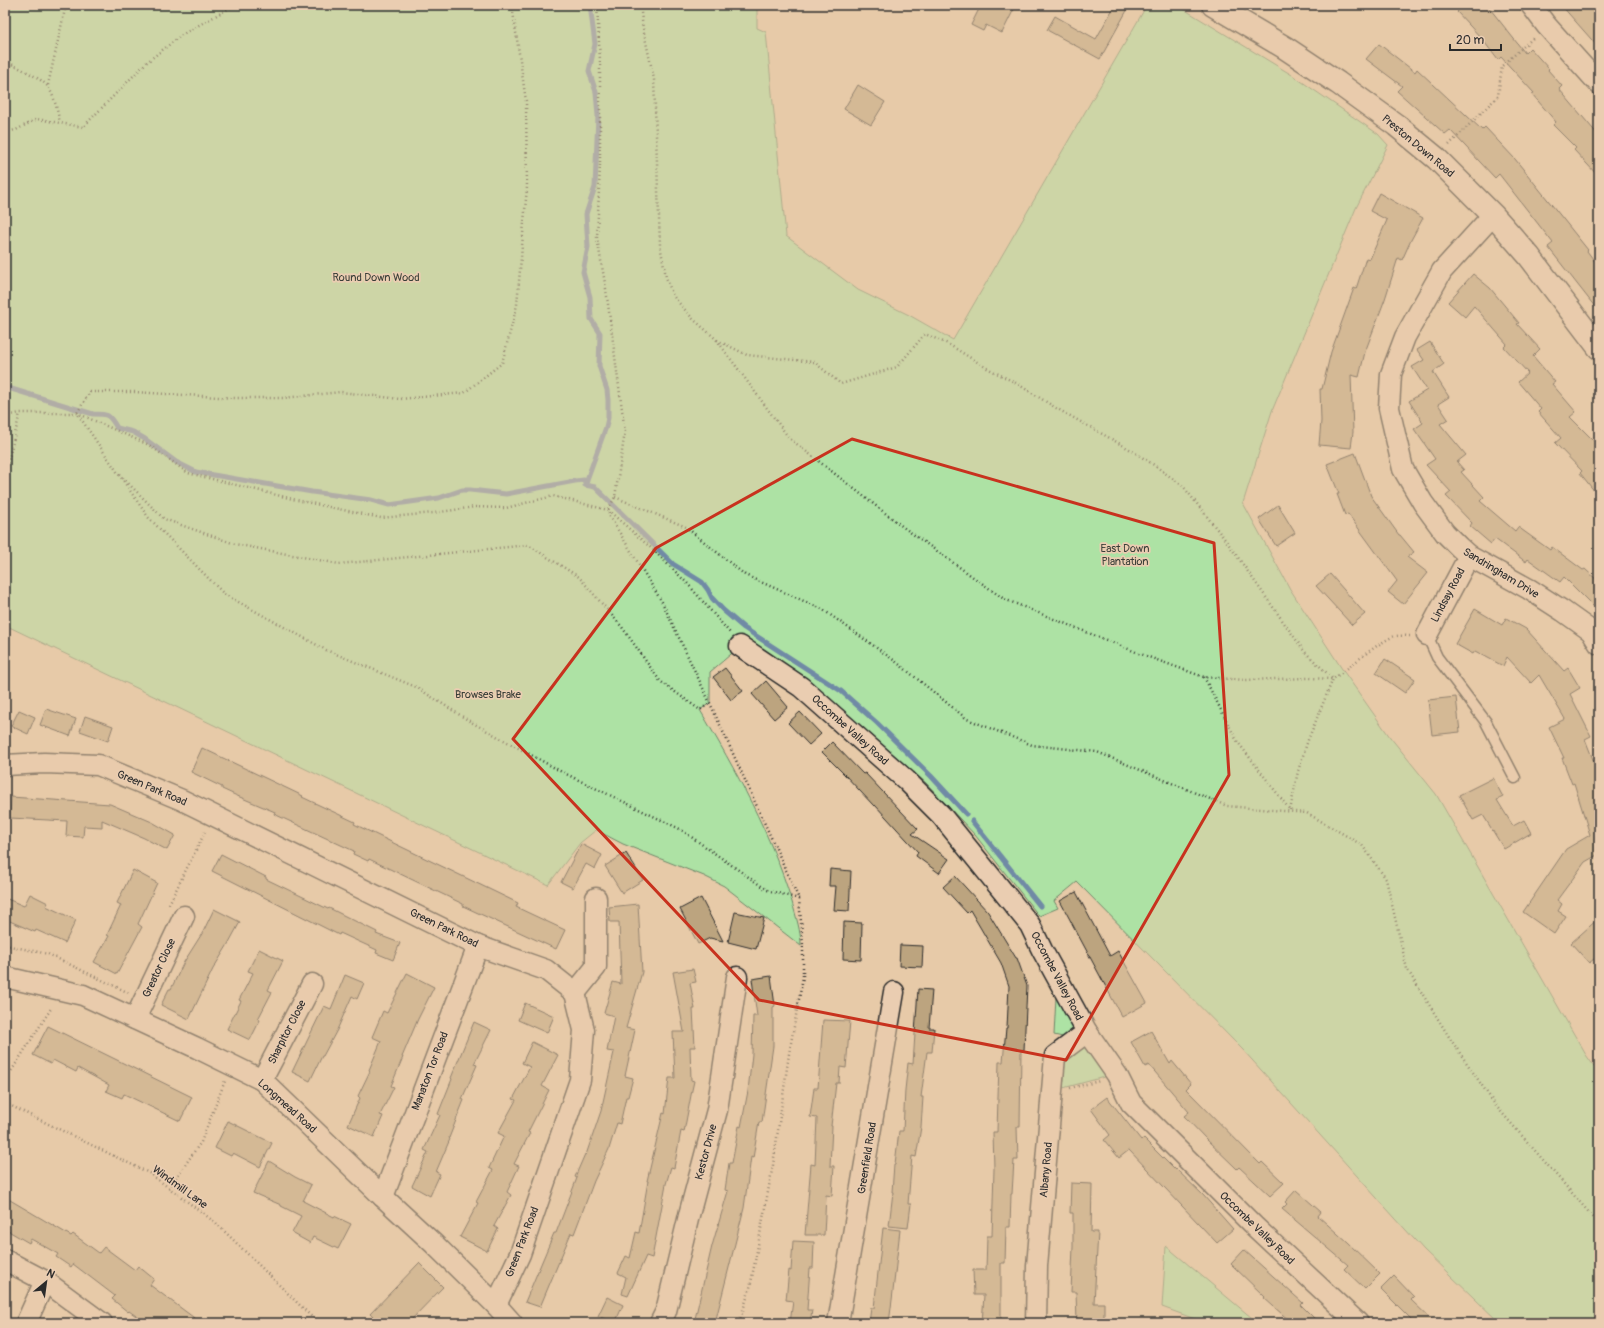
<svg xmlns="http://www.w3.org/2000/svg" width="1604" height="1328" font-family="Pangolin,sans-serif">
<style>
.green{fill:#ade2a4;stroke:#6c8668}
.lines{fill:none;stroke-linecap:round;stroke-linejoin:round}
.stream{stroke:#6f8aa5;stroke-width:5}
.building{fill:#bca47f;stroke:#2b2b2b}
.service-casing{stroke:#2b2b2b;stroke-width:13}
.minor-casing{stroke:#2b2b2b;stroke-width:23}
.tertiary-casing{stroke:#2b2b2b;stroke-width:25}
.path{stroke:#2b2b2b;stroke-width:2.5;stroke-dasharray:1 3;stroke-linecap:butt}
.service{stroke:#eacdb1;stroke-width:10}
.minor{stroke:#eacdb1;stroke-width:20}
.tertiary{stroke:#eacdb1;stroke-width:22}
.marked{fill:none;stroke:#c8321e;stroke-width:3;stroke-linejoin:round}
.labels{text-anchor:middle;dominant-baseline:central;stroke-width:3.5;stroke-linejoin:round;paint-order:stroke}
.street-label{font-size:11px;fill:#2b2b2b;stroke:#eacdb1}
.park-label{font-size:11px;fill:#383d37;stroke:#eacdb1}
</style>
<rect width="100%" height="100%" fill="#e7caa8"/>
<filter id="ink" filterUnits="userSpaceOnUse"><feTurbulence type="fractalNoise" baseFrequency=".025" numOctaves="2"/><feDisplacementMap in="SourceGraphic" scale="8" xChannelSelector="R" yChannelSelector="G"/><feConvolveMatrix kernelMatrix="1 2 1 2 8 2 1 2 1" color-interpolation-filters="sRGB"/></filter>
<g filter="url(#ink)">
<!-- green -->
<g class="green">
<path d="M 5,5 L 757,5 L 757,28 L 766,32 L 786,236 L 858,290 L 909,315 L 953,340 L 1147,5 L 1177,5 L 1292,75 L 1378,134 L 1388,145 L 1356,208 L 1272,411 L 1243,503 L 1290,589 L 1344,672 L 1390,737 L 1436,794 L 1586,1055 L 1599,1073 L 1599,1323 L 1500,1323 L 1424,1250 L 1243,1050 L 1077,882 L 1054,901 L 1058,908 L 1039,916 L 975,835 L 926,783 L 808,679 L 744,643 L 710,672 L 710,703 L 700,710 C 735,769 772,836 792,902 C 796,917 801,931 801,946 L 724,886 L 704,876 L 623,844 L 596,830 L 580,843 L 548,885 L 5,625 Z"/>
<path d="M 1054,986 L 1074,1028 L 1067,1038 L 1054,1035 L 1056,997 Z"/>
<path d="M 1080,1046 L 1087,1048 L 1108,1076 L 1063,1088 L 1065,1065 L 1068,1056 Z"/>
<path d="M 1166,1246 L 1258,1323 L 1206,1323 L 1162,1307 Z"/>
</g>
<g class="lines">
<!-- stream -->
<g class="stream">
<path d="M 590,5 L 595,44 L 589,71 L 596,92 L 598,116 L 595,187 L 586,214 L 588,247 L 583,272 L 590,297 L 591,319 L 600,333 L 599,366 L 607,390 L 608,400 L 608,418 L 606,427 L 585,485 L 595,487 L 673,564 L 702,582 L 708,590 L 712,598 L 723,610 L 744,628 L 841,691 L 877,723 L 931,776 L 966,814"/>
<path d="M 5,387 L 93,414 C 108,414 109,414 117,428 L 133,432 L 145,439 L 176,462 L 196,472 L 312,492 L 371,500 L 389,505 L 439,498 L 462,490 L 470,490 L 506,494 L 575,481 L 584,480 L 587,481"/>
<path d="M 972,821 L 1040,906"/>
</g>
</g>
<!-- building -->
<g class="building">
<path d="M 981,5 L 1016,5 L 1002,33 L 986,25 L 983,31 L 971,25 Z"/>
<path d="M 1115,5 L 1130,5 L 1100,59 L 1047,30 L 1055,16 L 1096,39 Z"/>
<path d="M 1464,5 L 1487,5 L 1525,53 L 1530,48 L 1549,69 L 1548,70 L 1562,86 L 1559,89 L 1599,136 L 1599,177 L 1574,150 L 1576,148 L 1553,125 L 1556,122 L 1532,94 L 1534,93 L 1501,57 L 1498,60 L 1482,39 L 1457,12 Z"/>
<path d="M 1561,5 L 1599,5 L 1599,48 Z"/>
<path d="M 1379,44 L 1415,72 L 1417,69 L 1482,130 L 1485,127 L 1515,159 L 1588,250 L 1587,251 L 1599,267 L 1599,312 L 1548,247 L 1553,243 L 1499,174 L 1495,178 L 1450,130 L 1445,134 L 1397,91 L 1402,86 L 1366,59 Z"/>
<path d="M 858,85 L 885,102 L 871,125 L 844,109 Z"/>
<path d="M 1379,193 L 1423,218 L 1411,240 L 1402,260 L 1398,258 L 1385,299 L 1365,352 L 1359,377 L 1351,375 L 1353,432 L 1351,448 L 1319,445 L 1321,421 L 1320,389 L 1322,389 L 1331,352 L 1354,288 L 1356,289 L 1366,258 L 1370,259 L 1387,220 L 1370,211 Z"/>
<path d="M 1473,274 L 1490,288 L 1519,323 L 1517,324 L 1540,349 L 1533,356 L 1555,382 L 1552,384 L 1576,412 L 1570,417 L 1599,446 L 1599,497 L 1580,473 L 1582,471 L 1555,443 L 1561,438 L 1538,412 L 1541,409 L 1518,382 L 1528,373 L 1504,347 L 1507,344 L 1474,306 L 1465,317 L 1448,302 Z"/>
<path d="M 1430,342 L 1444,364 L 1433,372 L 1449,397 L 1438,404 L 1448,419 L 1440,424 L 1466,455 L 1457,462 L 1464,470 L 1461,472 L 1484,497 L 1480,501 L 1515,531 L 1518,527 L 1550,550 L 1552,547 L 1583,570 L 1585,569 L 1599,582 L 1599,612 L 1564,577 L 1560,582 L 1528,559 L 1526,562 L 1495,539 L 1491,544 L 1470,526 L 1472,523 L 1446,496 L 1451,492 L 1426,465 L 1435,459 L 1414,429 L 1423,423 L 1409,401 L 1427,390 L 1412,367 L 1424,360 L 1417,350 Z"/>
<path d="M 1355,453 L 1371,496 L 1399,535 L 1400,535 L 1414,552 L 1407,557 L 1428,573 L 1403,604 L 1388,592 L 1397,581 L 1348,514 L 1345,515 L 1337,494 L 1339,494 L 1327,464 Z"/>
<path d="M 1278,505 L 1295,533 L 1276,546 L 1259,519 Z"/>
<path d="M 1330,574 L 1365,614 L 1352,625 L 1316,586 Z"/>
<path d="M 1475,609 L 1502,625 L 1506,618 L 1526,629 L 1564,671 L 1568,668 L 1580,688 L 1570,694 L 1591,736 L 1585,739 L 1599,775 L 1599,854 L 1585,862 L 1557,900 L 1562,904 L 1558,911 L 1566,916 L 1554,934 L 1523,912 L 1566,849 L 1590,835 L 1574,783 L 1572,784 L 1562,758 L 1564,758 L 1549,727 L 1565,719 L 1539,675 L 1531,683 L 1507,657 L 1503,666 L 1475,651 L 1473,654 L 1455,644 Z"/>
<path d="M 1385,659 L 1415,679 L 1405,693 L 1376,673 Z"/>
<path d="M 725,668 L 743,691 L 731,700 L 713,677 Z"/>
<path d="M 766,681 L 788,707 L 774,719 L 752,694 Z"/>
<path d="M 1456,697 L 1460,732 L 1432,735 L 1428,700 Z"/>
<path d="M 46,709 L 76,719 L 70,736 L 40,725 Z"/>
<path d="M 19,710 L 35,717 L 28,734 L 11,726 Z"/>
<path d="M 800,712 L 821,734 L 809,745 L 788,723 Z"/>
<path d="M 85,716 L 113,726 L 108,741 L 80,731 Z"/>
<path d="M 832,742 L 863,774 L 865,773 L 918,829 L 912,834 L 949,859 L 939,873 L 916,856 L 918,852 L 875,805 L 874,806 L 845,775 L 822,752 Z"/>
<path d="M 202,748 L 303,796 L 302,797 L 355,822 L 354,824 L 518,903 L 516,907 L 565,930 L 556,949 L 478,913 L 463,906 L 463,904 L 369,859 L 368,861 L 353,854 L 354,851 L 274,814 L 275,812 L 235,795 L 222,789 L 222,787 L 191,772 Z"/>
<path d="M 1493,778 L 1503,797 L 1497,800 L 1513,826 L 1524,820 L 1531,833 L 1504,849 L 1483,815 L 1473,820 L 1459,795 Z"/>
<path d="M 11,797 L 110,804 L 152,822 L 175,835 L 167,850 L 144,838 L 102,820 L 102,827 L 84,826 L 83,837 L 66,836 L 67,821 L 10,818 Z"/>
<path d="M 581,844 L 602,855 L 595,869 L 586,864 L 573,888 L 561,882 Z"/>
<path d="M 626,853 L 643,880 L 622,893 L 605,866 Z"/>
<path d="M 221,854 L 266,877 L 266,879 L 328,909 L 329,908 L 377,932 L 376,934 L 400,943 L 393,960 L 376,953 L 377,950 L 340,933 L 339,935 L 212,871 Z"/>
<path d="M 830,869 L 851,871 L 849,911 L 834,910 L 836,886 L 829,886 Z"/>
<path d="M 133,870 L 157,883 L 138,924 L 142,927 L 117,974 L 94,962 L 109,936 L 107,935 L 121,905 L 117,903 Z"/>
<path d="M 955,876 L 988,912 L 1016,958 L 1017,958 L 1027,986 L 1024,1050 L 1021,1050 L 1020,1127 L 1017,1127 L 1018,1160 L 1014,1160 L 1012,1194 L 1011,1194 L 1010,1227 L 1006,1227 L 1005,1263 L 1001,1263 L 1001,1323 L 982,1323 L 984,1295 L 974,1295 L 973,1270 L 986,1270 L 987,1236 L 992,1236 L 994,1169 L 993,1132 L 997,1132 L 999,1062 L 1003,1062 L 1006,1028 L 1007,1028 L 1009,986 L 1001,963 L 970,910 L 967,913 L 943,887 Z"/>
<path d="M 1076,892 L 1110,956 L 1118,951 L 1147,1003 L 1122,1017 L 1060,901 Z"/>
<path d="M 30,894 L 48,903 L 46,906 L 76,920 L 65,943 L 36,930 L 35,932 L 5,919 L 5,898 L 24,906 Z"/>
<path d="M 701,898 L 723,941 L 710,938 L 698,944 L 680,909 Z"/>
<path d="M 638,904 L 642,972 L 626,1028 L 635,1030 L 625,1076 L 633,1078 L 628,1097 L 626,1097 L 620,1124 L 617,1123 L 609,1149 L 594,1181 L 574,1234 L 571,1233 L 540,1307 L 525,1302 L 554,1233 L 556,1233 L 577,1178 L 575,1177 L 585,1154 L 586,1155 L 601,1111 L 614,1052 L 607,1051 L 614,1016 L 604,1013 L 613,982 L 621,984 L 619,922 L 610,922 L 609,907 Z"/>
<path d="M 214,909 L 240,922 L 227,946 L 213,969 L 189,1019 L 161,1005 L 169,989 L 171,989 L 184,962 L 203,932 Z"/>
<path d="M 735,912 L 764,918 L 756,949 L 728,942 Z"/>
<path d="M 1599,918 L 1599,955 L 1589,963 L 1571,943 Z"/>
<path d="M 844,922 L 862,923 L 861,960 L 843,959 Z"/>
<path d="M 900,945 L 923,946 L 922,967 L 899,966 Z"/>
<path d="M 259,949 L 283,961 L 268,990 L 272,992 L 258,1019 L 260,1020 L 250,1040 L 227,1029 L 241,1001 L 239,1000 L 253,973 L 248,971 Z"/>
<path d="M 693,969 L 696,982 L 690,983 L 695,1009 L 693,1009 L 695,1047 L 690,1047 L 691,1080 L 694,1081 L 692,1090 L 684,1132 L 681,1131 L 674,1168 L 671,1167 L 666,1184 L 652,1258 L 646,1256 L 628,1296 L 622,1294 L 626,1277 L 618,1273 L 626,1256 L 630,1258 L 636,1232 L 639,1233 L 648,1181 L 647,1181 L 663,1113 L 665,1114 L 669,1078 L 675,1078 L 673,1032 L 684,1032 L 673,972 Z"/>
<path d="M 407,973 L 434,987 L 418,1019 L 402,1057 L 403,1057 L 391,1086 L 394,1087 L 380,1115 L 383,1116 L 374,1137 L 348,1125 L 360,1098 L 358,1096 L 370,1071 L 369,1070 L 381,1041 L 372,1037 L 383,1011 L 387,1013 Z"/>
<path d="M 345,975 L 364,983 L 357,999 L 352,996 L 337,1030 L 323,1056 L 322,1056 L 310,1081 L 292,1072 L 324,1006 L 331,1009 Z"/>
<path d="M 771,976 L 775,1006 L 773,1007 L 773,1046 L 762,1122 L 759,1122 L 753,1158 L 751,1157 L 744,1208 L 715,1323 L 694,1323 L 712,1246 L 728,1191 L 725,1190 L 729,1163 L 732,1163 L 739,1126 L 741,1127 L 748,1091 L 752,1054 L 753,1016 L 757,1016 L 752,979 Z"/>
<path d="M 918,989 L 932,990 L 929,1028 L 934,1028 L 932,1052 L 927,1052 L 921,1097 L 923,1097 L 921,1127 L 916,1157 L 912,1156 L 908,1204 L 911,1204 L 908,1228 L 889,1226 L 893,1192 L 892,1192 L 894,1164 L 895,1164 L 899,1131 L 903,1131 L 905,1090 L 908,1063 L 913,1064 Z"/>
<path d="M 525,1003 L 554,1016 L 547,1033 L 518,1020 Z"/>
<path d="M 823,1020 L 850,1021 L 846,1068 L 840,1067 L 839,1083 L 836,1083 L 831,1126 L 832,1126 L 830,1166 L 834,1166 L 832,1196 L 826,1195 L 824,1235 L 805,1235 L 811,1164 L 815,1165 L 817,1118 L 810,1117 L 814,1088 L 818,1088 Z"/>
<path d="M 474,1022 L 491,1030 L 474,1064 L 477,1065 L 462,1099 L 464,1100 L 449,1138 L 450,1139 L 436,1172 L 440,1174 L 430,1196 L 412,1186 L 428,1152 L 424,1150 L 440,1115 L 438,1114 L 452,1079 L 451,1078 Z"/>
<path d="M 48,1026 L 192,1097 L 180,1121 L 124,1094 L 122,1098 L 106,1091 L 109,1085 L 78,1068 L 76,1072 L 53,1060 L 51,1064 L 33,1055 Z"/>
<path d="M 1151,1031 L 1170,1064 L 1172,1061 L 1191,1084 L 1186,1089 L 1260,1164 L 1262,1162 L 1284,1183 L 1270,1196 L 1239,1167 L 1237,1169 L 1206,1139 L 1184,1116 L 1189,1112 L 1149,1065 L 1145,1067 L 1131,1042 Z"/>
<path d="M 532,1042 L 558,1055 L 542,1086 L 549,1090 L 528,1132 L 530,1133 L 514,1164 L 519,1166 L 507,1192 L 511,1195 L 494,1226 L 498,1229 L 487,1251 L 460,1237 L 478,1203 L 476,1202 L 493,1170 L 489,1168 L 504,1136 L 498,1133 L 516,1100 L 513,1099 L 530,1067 L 522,1063 Z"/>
<path d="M 1107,1097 L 1141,1140 L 1143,1138 L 1174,1169 L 1175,1168 L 1203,1195 L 1233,1229 L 1217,1243 L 1129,1150 L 1119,1158 L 1104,1140 L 1110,1135 L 1091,1109 Z"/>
<path d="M 228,1121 L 272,1143 L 260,1167 L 233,1153 L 231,1156 L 215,1148 Z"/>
<path d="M 269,1161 L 295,1177 L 311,1185 L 303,1201 L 334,1217 L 334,1216 L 351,1224 L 338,1249 L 313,1237 L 310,1243 L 292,1233 L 301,1216 L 281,1206 L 281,1205 L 253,1193 Z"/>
<path d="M 1071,1183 L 1092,1184 L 1091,1232 L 1098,1232 L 1094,1303 L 1104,1303 L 1104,1323 L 1077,1323 L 1076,1292 L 1071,1292 L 1073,1247 L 1073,1213 L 1070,1213 Z"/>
<path d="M 1296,1190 L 1321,1212 L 1318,1216 L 1348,1243 L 1380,1274 L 1365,1289 L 1344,1269 L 1348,1265 L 1282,1209 L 1287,1204 L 1285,1202 Z"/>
<path d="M 5,1197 L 71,1236 L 73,1234 L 99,1253 L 104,1247 L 135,1270 L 138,1266 L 154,1279 L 150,1285 L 201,1323 L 146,1323 L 129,1311 L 128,1312 L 112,1299 L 115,1296 L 73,1264 L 71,1267 L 56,1257 L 58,1254 L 31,1239 L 29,1243 L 5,1229 Z"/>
<path d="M 883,1228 L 900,1230 L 892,1300 L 889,1323 L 869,1323 L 871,1308 L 874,1308 Z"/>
<path d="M 793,1241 L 814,1242 L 813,1268 L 810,1268 L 807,1310 L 812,1310 L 810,1323 L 790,1323 L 793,1301 L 786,1300 L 789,1270 L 791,1271 Z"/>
<path d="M 1244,1250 L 1303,1303 L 1301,1305 L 1319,1323 L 1292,1323 L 1264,1298 L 1265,1297 L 1231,1264 Z"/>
<path d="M 419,1263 L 443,1287 L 408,1323 L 379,1323 L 370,1314 Z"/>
<path d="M 1394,1276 L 1414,1297 L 1411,1300 L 1435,1323 L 1415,1323 L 1381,1289 Z"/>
<path d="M 607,1297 L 623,1305 L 615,1323 L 598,1316 Z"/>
</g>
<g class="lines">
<defs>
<path id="service" d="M 1427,635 L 1437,657 L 1486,722 L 1515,778"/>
<g id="minor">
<path d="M 1531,5 L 1546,25 L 1599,84"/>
<path d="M 1493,215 L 1442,271 L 1405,337 L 1391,374 L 1389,408 L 1403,469 L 1423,503 L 1445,533 L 1459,547 L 1469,556 L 1529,589 L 1563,611 L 1591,631 L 1599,644"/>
<path d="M 1427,635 L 1469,556"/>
<path d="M 740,646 L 801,687 L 906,780 L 941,815 L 1030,925 L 1042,950 L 1087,1032 L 1117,1075 L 1131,1103 L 1254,1226 L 1358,1323"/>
<path d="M 5,765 L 44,763 L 98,765 L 182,800 L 478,946 L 546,970 L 575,993 L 584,1030 L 580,1080 L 520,1254 L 496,1305"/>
<path d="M 5,977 L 83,995 L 197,1048 L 262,1080 L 383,1197 L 434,1244 L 496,1305 L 512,1323"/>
<path d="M 575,993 L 596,967 L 596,898"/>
<path d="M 135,1019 L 184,916"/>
<path d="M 262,1080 L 312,984"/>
<path d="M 383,1197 L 478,946"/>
<path d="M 5,1260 L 45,1281 L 102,1323"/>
<path d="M 26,1323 L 45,1281"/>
<path d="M 660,1323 L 666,1311 L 690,1211 L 717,1110 L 737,977"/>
<path d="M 838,1323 L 894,992"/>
<path d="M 1036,1323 L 1037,1266 L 1055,1056 L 1087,1032"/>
</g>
<path id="tertiary" d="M 1213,5 L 1284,47 L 1338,83 L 1396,125 L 1436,158 L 1493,215 L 1529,256 L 1599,348"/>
</defs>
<!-- service casing -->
<use href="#service" class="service-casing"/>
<!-- minor casing -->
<use href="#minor" class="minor-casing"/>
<!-- tertiary casing -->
<use href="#tertiary" class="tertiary-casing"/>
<!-- path -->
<g class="path">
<path d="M 512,5 L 526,101 L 527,187 L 517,305 L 502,363 L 464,393 L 400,399 L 341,392 L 283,398 L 235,398 L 134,392 L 90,392 L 77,413 L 148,517 L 224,594 L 326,650 L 416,687 L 471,722 L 562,772 L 680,829 L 767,890 L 799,899"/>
<path d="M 597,5 L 600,60 L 600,164 L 597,238 L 606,289 L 625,432 L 615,497 L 608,510 L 610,517 L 662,602 L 710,703 L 799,899 L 803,945 L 803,977 L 789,1054 L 773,1165 L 750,1288 L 739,1323"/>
<path d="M 640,5 L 643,28 L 654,79 L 660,245 L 666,277 L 673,296 L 693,319 L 716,339 L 789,438 L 903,527 L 1004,599 L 1146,656 L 1204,677 L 1246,680 L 1309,678 L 1333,679 L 1308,740 L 1298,771 L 1290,811"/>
<path d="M 5,61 C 15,66 42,78 48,87 C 55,97 57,111 60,122"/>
<path d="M 48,85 L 66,5"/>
<path d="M 5,132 L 16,130 L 37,119 L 83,127 L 147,62 L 183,34 L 235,5"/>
<path d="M 1449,145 L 1498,96 L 1502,66 L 1533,38"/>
<path d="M 717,340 L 747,355 L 814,362 L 841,384 L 897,367 L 925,334 L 948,344 L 987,368 L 1016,383 L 1056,408 L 1131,450 L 1154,465 L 1183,486 L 1227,542 L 1304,651 L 1333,679 C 1352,666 1370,648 1392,637 C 1397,635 1405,636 1411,636"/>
<path d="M 5,416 L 20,413 L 77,413 L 149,445 L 188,473 L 301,501 L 381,518 L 433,513 L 475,507 L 506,508 L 553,496 L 608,510 L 651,548 L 687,583 L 730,633"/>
<path d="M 5,475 L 20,413"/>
<path d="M 120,475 L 164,519 L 235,544 L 339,564 L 528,545 L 579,577 L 622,627 L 660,681 L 700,710 L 710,703"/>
<path d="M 615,497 L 686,527 L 745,575 L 822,609 L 895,661 L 967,719 L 1032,745 L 1097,752 L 1227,806 L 1307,813 L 1362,845 L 1386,879 L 1407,969 L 1451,1040 L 1496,1106 L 1599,1224"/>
<path d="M 1204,677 L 1237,741 L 1290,810"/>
<path d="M 169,904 L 205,832"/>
<path d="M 5,945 L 48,954 L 129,993"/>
<path d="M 5,1081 L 52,1007"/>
<path d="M 1070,1088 L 1100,1081"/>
<path d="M 5,1103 L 149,1173 L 216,1223 L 318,1323"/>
<path d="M 169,1188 L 201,1142 L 225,1081"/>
</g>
<!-- service -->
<use href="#service" class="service"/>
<!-- minor -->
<use href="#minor" class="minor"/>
<!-- tertiary -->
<use href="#tertiary" class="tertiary"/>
</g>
</g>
<!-- marked area -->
<path d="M0 0H1604V1328H0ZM 852,439 L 1214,543 L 1229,775 L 1066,1060 L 759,1000 L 513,739 L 656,548 Z" fill="#e7caa8" fill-opacity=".55" fill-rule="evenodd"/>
<path class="marked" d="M 852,439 L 1214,543 L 1229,775 L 1066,1060 L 759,1000 L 513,739 L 656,548 Z"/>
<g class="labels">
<!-- street labels -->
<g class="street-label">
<text transform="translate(1418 146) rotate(40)">Preston Down Road</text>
<text transform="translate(1501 573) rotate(31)">Sandringham Drive</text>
<text transform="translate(1448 595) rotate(-62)">Lindsay Road</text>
<text transform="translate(850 730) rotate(42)">Occombe Valley Road</text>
<text transform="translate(152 788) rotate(23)">Green Park Road</text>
<text transform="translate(444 928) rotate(26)">Green Park Road</text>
<text transform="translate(159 968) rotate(-65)">Greator Close</text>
<text transform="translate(1057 976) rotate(62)">Occombe Valley Road</text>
<text transform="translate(287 1032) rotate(-63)">Sharpitor Close</text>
<text transform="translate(430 1071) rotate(-69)">Manaton Tor Road</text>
<text transform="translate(287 1106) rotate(42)">Longmead Road</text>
<text transform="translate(706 1152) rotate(-75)">Kestor Drive</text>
<text transform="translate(867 1158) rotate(-81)">Greenfield Road</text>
<text transform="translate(1046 1170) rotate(-85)">Albany Road</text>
<text transform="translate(180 1187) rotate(36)">Windmill Lane</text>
<text transform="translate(1257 1228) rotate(44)">Occombe Valley Road</text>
<text transform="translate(522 1242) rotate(-69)">Green Park Road</text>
</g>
<!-- park labels -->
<g class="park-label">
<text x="376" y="277">Round Down Wood</text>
<text x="1125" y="548">East Down<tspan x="1125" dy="13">Plantation</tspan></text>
<text x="488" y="694">Browses Brake</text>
</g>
</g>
<!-- margin -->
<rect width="1604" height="1328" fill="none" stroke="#eacdb1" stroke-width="20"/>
<rect x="10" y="10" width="1584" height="1308" fill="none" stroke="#2b2b2b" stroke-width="1.5" filter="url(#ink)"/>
<!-- north arrow -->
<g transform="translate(46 1282) rotate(29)" stroke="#eacdb1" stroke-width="3" paint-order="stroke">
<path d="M0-3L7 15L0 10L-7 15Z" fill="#2b2b2b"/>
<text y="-6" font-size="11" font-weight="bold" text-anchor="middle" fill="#2b2b2b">N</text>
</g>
<!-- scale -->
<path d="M1450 44v6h51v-6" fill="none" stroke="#2b2b2b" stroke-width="2"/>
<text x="1456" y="44" font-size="12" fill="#2b2b2b" stroke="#eacdb1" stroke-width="3" paint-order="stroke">20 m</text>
</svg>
